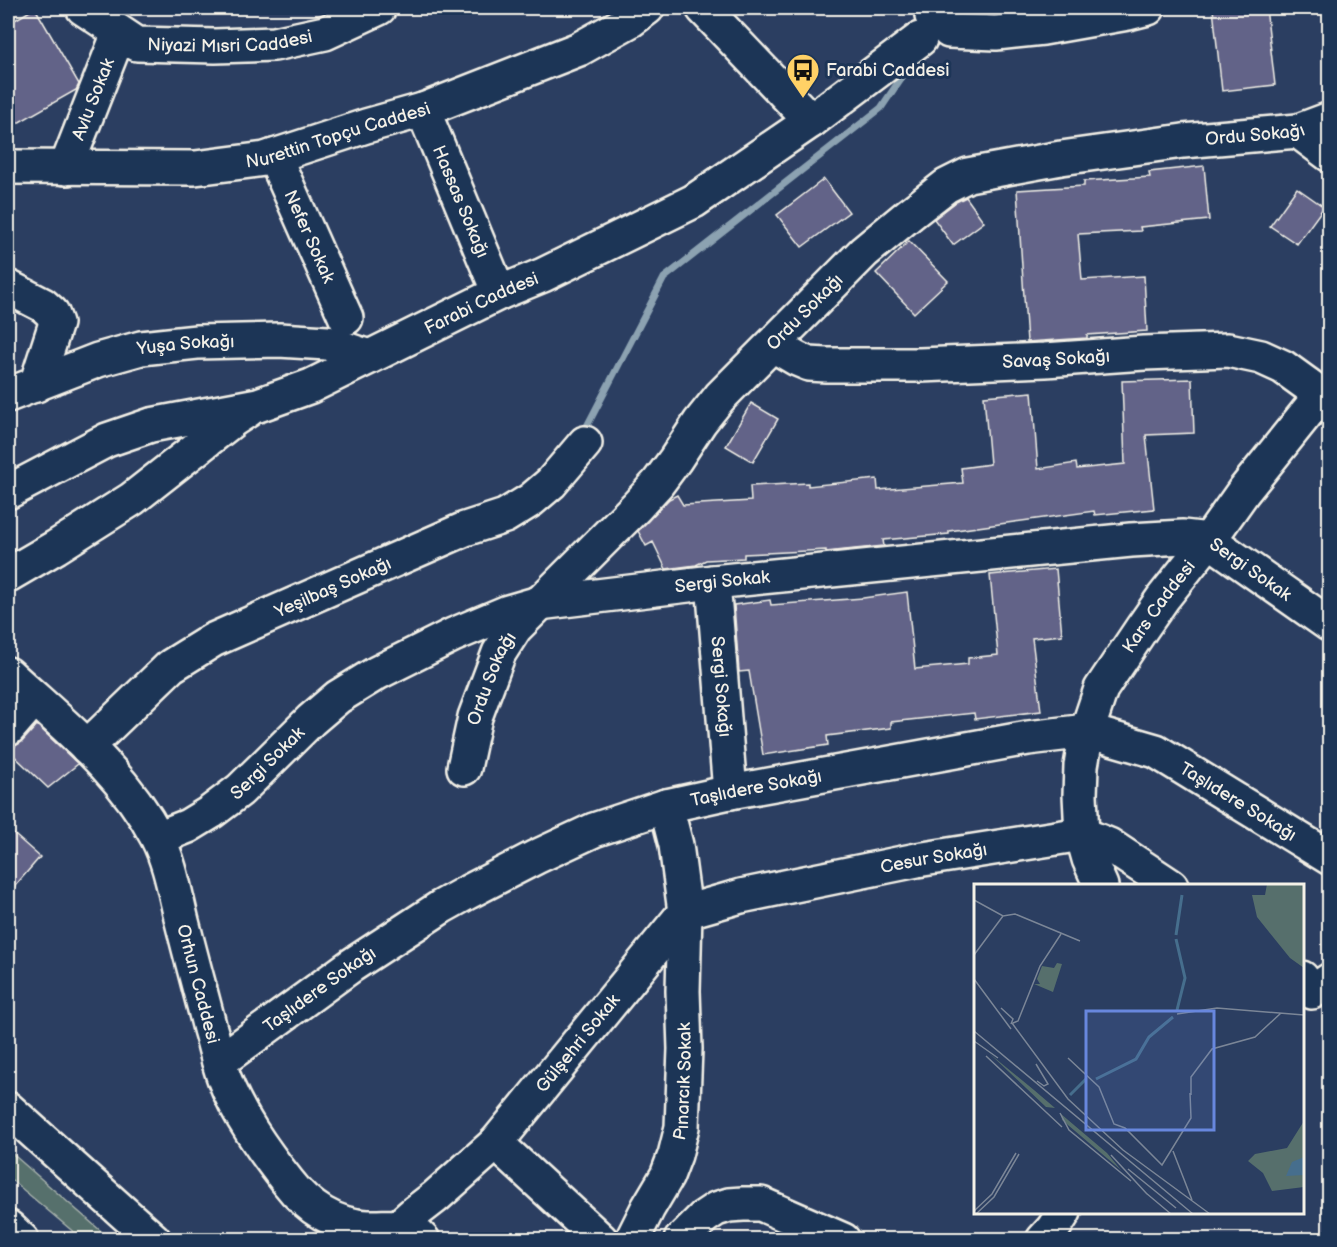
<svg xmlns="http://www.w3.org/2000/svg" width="1337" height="1247" font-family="'Balsamiq Sans',sans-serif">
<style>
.green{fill:#566f6c;stroke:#a5b0aa;stroke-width:1.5}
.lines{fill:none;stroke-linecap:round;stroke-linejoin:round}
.stream{stroke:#8ca2b1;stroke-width:7}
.building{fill:#626488;stroke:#f4f1e8;stroke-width:1.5}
.minor-casing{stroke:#f4f1e8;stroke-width:38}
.major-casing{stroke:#f4f1e8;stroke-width:38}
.highway-casing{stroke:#f4f1e8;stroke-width:38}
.minor{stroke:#1d3557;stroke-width:33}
.major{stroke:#1d3557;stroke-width:33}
.highway{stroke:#1d3557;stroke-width:33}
.labels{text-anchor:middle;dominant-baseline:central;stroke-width:6;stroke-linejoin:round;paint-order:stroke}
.street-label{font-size:18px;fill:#f4f1e8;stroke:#1d3557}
.poi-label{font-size:18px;fill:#f4f1e8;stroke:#1d3557;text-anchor:start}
.inset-river{fill:none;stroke:#466e8d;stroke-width:3}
.inset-road{fill:none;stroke:#7b8697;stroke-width:1.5}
.view{fill:#6887de;fill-opacity:0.15;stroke:#6887de;stroke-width:3}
.inset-edge{fill:none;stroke:#f4f1e8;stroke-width:3}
</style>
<rect width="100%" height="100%" fill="#2b3e61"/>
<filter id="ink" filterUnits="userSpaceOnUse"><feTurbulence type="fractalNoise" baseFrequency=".0167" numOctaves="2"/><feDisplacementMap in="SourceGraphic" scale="12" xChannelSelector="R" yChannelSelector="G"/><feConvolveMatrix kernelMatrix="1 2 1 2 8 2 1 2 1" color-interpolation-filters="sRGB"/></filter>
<g filter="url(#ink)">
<!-- green -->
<path class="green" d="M 8,1150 L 110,1239 L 82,1239 L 8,1177 Z"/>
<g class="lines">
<!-- stream -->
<path class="stream" d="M 580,433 L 587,426 L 664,278 L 881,108 L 910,65"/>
</g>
<!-- building -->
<g class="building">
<path d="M 35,8 L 79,84 L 76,90 L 16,124 L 8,110 L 8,24 Z"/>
<path d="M 1230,8 L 1266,8 L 1275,85 L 1222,91 L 1213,9 Z"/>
<path d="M 1204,166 L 1209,220 L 1140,227 L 1141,231 L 1078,234 L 1082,280 L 1144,276 L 1147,331 L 1087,335 L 1087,338 L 1027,342 L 1017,190 L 1084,186 L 1084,181 L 1150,177 L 1149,172 Z"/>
<path d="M 824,179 L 849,212 L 802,247 L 777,215 Z"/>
<path d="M 1297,188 L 1324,207 L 1297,244 L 1270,226 Z"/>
<path d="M 966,197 L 984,222 L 953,245 L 934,219 L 956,202 Z"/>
<path d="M 909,241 L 948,281 L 914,313 L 876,273 Z"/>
<path d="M 1192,379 L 1194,433 L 1146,435 L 1154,509 L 1095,515 L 1094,511 L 949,531 L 949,534 L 883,540 L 884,546 L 826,552 L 826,550 L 744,554 L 744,558 L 706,560 L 696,565 L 666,569 L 653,542 L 646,546 L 638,531 L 669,499 L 677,495 L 683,505 L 751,501 L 750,486 L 808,483 L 808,486 L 877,479 L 878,490 L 963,483 L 961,468 L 990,464 L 984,396 L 1032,392 L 1038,469 L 1076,463 L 1077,469 L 1125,464 L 1122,381 Z"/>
<path d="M 751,403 L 778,419 L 753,462 L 726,446 Z"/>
<path d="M 1056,569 L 1062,635 L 1032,638 L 1041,711 L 975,719 L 974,713 L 891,722 L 891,728 L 827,736 L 828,745 L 763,755 L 749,671 L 739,672 L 734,605 L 770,600 L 771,605 L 863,598 L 907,592 L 915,669 L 968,664 L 968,658 L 998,655 L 990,575 Z"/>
<path d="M 37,725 L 78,764 L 48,788 L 8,750 L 22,742 Z"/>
<path d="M 8,829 L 40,857 L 8,894 Z"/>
</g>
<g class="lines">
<defs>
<g id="minor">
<path id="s1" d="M 83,8 L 137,44 L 215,46 L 274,44 L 325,33 L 379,8"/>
<path d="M 703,8 L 811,121"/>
<path d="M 932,16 L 936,8"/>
<path d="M 949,31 L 996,33 L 1043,28 L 1128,13 L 1148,8"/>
<path id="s2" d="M 423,110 L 499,293"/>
<path d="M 1298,131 L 1330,155"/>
<path id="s3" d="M 274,156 L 346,318"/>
<path id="s4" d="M 8,167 L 195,168 L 265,159 L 366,126 L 423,110 L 579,49 L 631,20 L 647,8"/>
<path id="s5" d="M 66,168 L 119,33"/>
<path d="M 8,287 L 43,305 L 52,313 L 56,323 L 36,385"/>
<path id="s6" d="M 773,345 L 797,359 L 809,364 L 826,365 L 920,365 L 1045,360 L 1144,353 L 1228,350 L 1261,357 L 1283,367 L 1330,401"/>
<path id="s7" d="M 8,395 L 98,360 L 141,348 L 197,342 L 279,340 L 327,343 L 369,357"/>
<path id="s8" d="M 8,492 L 107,440 L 151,425 L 258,405 L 311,386 L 499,293 L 543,275 L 694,201 L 811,121 L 920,39"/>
<path d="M 8,575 L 56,547 L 132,499 L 234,419 L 248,410"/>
<path id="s9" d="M 713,582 L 730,792"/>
<path id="s10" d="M 8,674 C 62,724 122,770 157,837 C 172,866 176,901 185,933 C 193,965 202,997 210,1029 C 215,1045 218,1062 224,1078 C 238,1115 263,1150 288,1182 C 307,1207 335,1226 368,1227 C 391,1228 405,1221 423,1240"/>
<path d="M 8,729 L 34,699"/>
<path id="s11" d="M 87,747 L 171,666 L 213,640 L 465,529 L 505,516 L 531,500 L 551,483 L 585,443"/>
<path id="s12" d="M 464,768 L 475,717 L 499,653 L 515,628 L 636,507 L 658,483 L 675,460 L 700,422 L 720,397 L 864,252 L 910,214 L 946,186 L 968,175 L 1061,158 L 1183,141 L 1298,131 L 1330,119"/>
<path id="s13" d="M 158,838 L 188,826 L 211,812 L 240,790 L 311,720 L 338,697 L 377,673 L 453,635 L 508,612 L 539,603 L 713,582 L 1131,540 L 1183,537 L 1209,540 L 1330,625"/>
<path id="s14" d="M 1101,886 L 1089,859 L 1082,834 L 1080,795 L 1081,766 L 1087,731 L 1101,689 L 1142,628 L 1163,598 L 1209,540 L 1243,492 L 1321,395 L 1330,391"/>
<path d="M 1302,978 L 1312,992 L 1330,980"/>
<path id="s15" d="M 219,1062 L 352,965 L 441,907 L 468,892 L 536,857 L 594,830 L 666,806 L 730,792 L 1028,738 L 1087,731 L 1156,751 L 1330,858"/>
<path d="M 496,1143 L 601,1240"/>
<path id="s16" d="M 387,1237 L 413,1214 L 435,1197 L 496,1143 L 685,912 L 676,845 L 666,806"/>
<path id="s17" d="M 632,1240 L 648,1208 L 667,1176 L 675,1155 L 682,1127 L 685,1049 L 683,991 L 685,912 L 741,896 L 917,860 L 1082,834 L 1109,845 L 1171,886"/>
<path d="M 681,1240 L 704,1217 L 716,1209 L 729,1205 L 743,1204 L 761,1204 L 843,1240"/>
<path d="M 1043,1240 L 1053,1229 L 1064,1212"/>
</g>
<path id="major" d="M 8,1109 L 154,1240"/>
<path id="highway" d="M 8,1227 L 22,1240"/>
</defs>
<!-- minor casing -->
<use href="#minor" class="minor-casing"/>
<!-- major casing -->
<use href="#major" class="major-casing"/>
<!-- highway casing -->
<use href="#highway" class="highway-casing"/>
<!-- minor -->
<use href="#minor" class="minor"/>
<!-- major -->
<use href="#major" class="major"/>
<!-- highway -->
<use href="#highway" class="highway"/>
</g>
</g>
<!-- icons -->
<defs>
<symbol id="bus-pin" viewBox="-11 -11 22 30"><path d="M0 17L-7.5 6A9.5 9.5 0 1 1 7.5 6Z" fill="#ffd166" stroke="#1d3557"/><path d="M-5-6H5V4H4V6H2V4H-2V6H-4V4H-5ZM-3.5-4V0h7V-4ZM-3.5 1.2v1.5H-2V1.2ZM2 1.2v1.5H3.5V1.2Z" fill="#111"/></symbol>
</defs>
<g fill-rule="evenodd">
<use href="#bus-pin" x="784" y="51" width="38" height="52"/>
</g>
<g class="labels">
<!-- street labels -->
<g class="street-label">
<text stroke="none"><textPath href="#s1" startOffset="158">Niyazi Mısri Caddesi</textPath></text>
<text stroke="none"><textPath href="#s5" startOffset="74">Avlu Sokak</textPath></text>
<text stroke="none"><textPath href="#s4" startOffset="334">Nurettin Topçu Caddesi</textPath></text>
<text stroke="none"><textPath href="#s12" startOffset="1084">Ordu Sokağı</textPath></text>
<text stroke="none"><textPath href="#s2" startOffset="99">Hassas Sokağı</textPath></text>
<text stroke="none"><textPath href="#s3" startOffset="88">Nefer Sokak</textPath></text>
<text stroke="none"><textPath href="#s8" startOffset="513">Farabi Caddesi</textPath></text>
<text stroke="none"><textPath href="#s12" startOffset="580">Ordu Sokağı</textPath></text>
<text stroke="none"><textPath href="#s7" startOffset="186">Yuşa Sokağı</textPath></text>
<text stroke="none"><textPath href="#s6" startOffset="288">Savaş Sokağı</textPath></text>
<text stroke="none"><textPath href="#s13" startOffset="1178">Sergi Sokak</textPath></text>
<text stroke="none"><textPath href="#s13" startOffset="638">Sergi Sokak</textPath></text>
<text stroke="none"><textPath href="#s11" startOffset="297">Yeşilbaş Sokağı</textPath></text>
<text stroke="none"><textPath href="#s14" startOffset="304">Kars Caddesi</textPath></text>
<text stroke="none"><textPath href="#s12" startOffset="94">Ordu Sokağı</textPath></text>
<text stroke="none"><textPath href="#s9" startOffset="105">Sergi Sokağı</textPath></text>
<text stroke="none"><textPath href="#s13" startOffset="134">Sergi Sokak</textPath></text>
<text stroke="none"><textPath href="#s15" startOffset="610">Taşlıdere Sokağı</textPath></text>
<text stroke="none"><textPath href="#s15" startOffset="1114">Taşlıdere Sokağı</textPath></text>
<text stroke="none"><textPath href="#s17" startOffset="594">Cesur Sokağı</textPath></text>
<text stroke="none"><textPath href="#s10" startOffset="375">Orhun Caddesi</textPath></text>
<text stroke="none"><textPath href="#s15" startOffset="124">Taşlıdere Sokağı</textPath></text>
<text stroke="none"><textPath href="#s16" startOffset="273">Gülşehri Sokak</textPath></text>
<text stroke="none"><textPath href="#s17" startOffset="170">Pınarcık Sokak</textPath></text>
</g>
<!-- poi labels -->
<g class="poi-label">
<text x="826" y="70">Farabi̇ Caddesi̇</text>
</g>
</g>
<!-- overview -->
<g transform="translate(974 884)">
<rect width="330" height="330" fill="#2b3e61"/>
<path d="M 293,0 L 330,0 L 330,84 L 316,74 L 283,33 L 278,11 L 291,11 ZM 83,79 L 88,80 L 79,108 L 60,100 L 66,100 L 63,95 L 68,82 L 80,84 ZM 16,170 L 60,206 L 81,224 L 72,223 ZM 87,230 L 133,269 L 147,286 L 88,236 ZM 330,237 L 330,303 L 298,307 L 289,289 L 274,277 L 281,270 L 313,264 Z" fill="#566f6c"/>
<path d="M 330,273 L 330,291 L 312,292 L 318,278 Z" fill="#466e8d"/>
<path class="inset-river" d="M 202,51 L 208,11M 202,55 L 211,94 L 203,126M 122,195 L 162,175 L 175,153 L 199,133M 96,211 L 112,195"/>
<path class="inset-road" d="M 0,16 L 29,32 L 41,30 L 106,57M 0,71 L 29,32M 0,95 L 37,145M 27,124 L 39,135 L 37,140M 203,130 L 243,124 L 330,131M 38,139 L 94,215 L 149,266 L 236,330M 39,139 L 44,137 L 66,82 L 87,50M 0,147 L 219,330M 0,157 L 24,174M 12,172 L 88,243M 94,174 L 125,203 L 140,240 L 151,244 L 188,281 L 217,234 L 216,209M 62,180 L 74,200 L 70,202 L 63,197M 217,211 L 217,193 L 238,165 L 281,153 L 307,129M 86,229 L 95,246 L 157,297M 199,267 L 218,316M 137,271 L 173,310M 154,285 L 202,324M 172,309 L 197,330M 0,327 L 18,310 L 42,269M 2,330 L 20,313 L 45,270"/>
<path class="view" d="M 112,127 L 240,127 L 240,246 L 112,246 Z"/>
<rect width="330" height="330" class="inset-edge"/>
</g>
<!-- margin -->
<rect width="1337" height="1247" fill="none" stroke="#1d3557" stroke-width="30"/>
<rect x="15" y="15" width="1307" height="1217" fill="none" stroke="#f4f1e8" stroke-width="2" filter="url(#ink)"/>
</svg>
